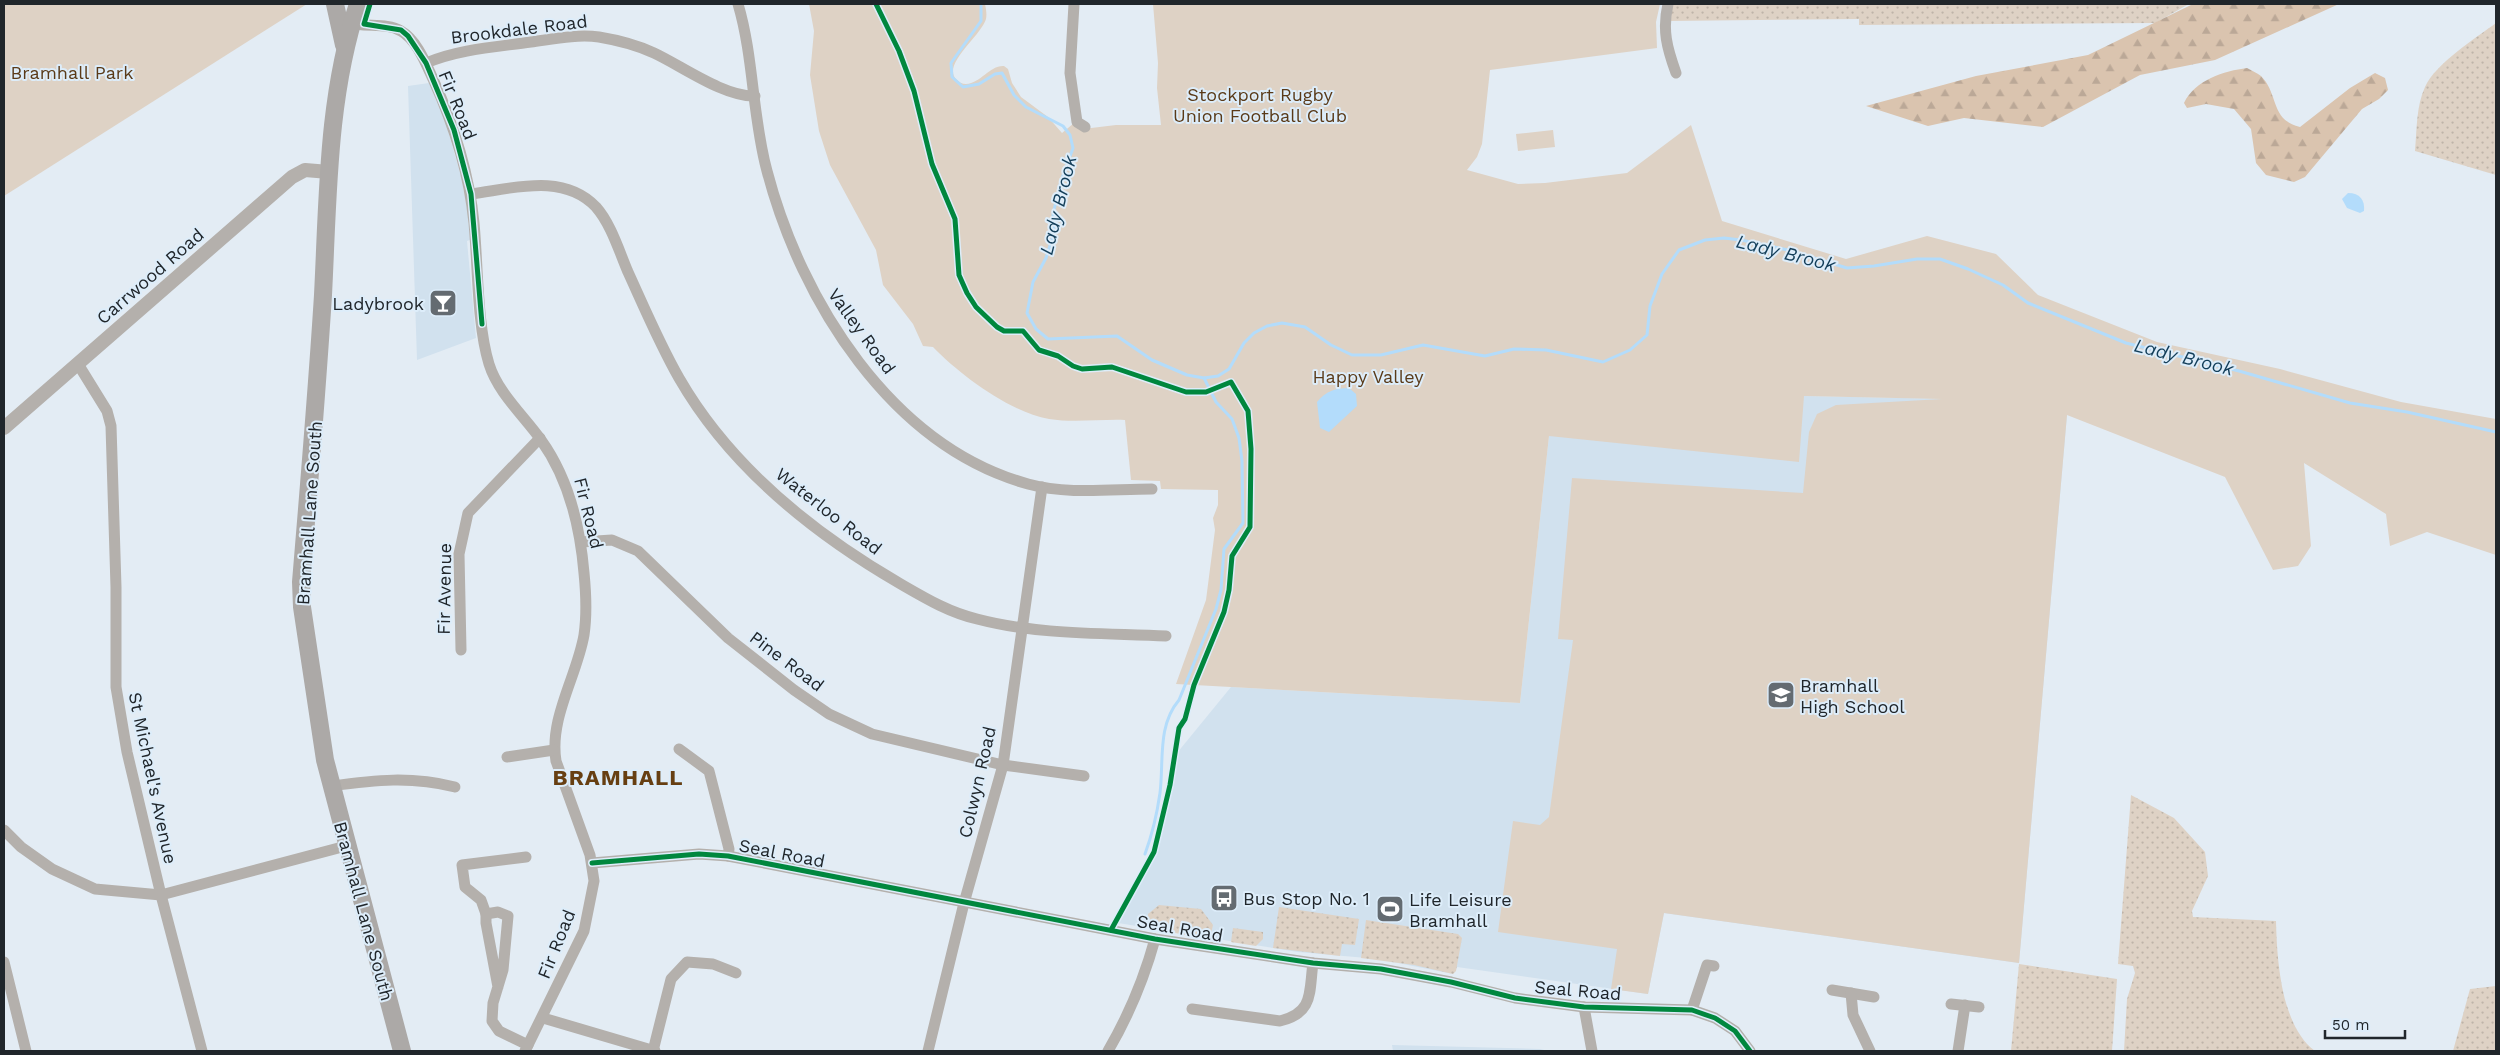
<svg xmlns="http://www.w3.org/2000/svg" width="2500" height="1055" font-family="'Work Sans',sans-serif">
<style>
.built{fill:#d1e1ee}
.grass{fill:url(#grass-dots)}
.forest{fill:url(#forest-firs)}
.park{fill:#ded2c5}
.water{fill:#b3dcfb}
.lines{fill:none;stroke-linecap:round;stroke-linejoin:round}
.stream{stroke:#b3dcfb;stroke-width:3}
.minor{stroke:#b4b0ac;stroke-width:11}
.tertiary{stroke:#b4b0ac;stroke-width:14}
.primary{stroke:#aca9a7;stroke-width:18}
.cycleway-casing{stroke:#ddedfa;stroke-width:8}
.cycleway{stroke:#00873e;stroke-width:5}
.labels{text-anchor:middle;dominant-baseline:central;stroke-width:4;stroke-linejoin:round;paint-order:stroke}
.street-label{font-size:18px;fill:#20262b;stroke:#ddedfa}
.park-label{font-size:18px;fill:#5a3a18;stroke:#ddedfa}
.poi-label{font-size:18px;fill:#20262b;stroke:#ddedfa;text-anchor:start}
.water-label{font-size:19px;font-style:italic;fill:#133e59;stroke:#ddedfa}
.district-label{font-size:22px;font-weight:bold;letter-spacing:1px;fill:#673f12;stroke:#ddedfa}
</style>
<defs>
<pattern id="grass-dots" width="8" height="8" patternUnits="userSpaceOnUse" patternTransform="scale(1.25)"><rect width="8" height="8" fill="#ded2c5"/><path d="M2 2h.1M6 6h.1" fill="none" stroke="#beb4a9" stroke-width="1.8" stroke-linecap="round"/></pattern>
<pattern id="forest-firs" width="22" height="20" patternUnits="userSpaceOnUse" patternTransform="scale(1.25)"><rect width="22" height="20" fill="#dac4af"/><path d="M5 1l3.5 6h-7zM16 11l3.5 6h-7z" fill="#bba897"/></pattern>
</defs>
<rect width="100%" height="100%" fill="#e3ecf4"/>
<!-- built -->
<g class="built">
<path d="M 429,83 L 442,110 L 461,176 L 468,214 L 470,240 L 467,241 L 476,338 L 417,360 L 408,86 Z"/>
<path d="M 1804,396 L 1952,399 L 2067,415 L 2019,963 L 1664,913 L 1648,994 L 1457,967 L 1453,974 L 1378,959 L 1298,952 L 1118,923 L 1157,854 L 1177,753 L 1231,687 L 1520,703 L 1549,436 Z"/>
<path d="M 1392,1045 L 1540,1049 L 1548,1051 L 1393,1051 Z"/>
</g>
<!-- grass -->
<g class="grass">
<path d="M 1673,4 L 2189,4 L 2155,23 L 1859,25 L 1859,19 L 1669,21 Z"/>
<path d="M 2496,23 L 2496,175 L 2415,151 C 2417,129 2416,107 2425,87 C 2435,64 2476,38 2496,23 Z"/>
<path d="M 2131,795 L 2174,818 L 2205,852 L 2208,876 L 2192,911 L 2193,917 L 2276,921 C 2277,960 2281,1026 2315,1051 L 2124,1051 L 2127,999 L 2135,973 L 2133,966 L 2118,964 Z"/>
<path d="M 1159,905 L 1201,909 L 1213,925 L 1211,934 L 1204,938 L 1152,929 L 1148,922 L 1148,914 Z"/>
<path d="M 1279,907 L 1359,919 L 1355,945 L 1342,944 L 1340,956 L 1273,948 Z"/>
<path d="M 1366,920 L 1458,934 L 1462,938 L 1456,971 L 1453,974 L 1414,965 L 1361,958 Z"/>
<path d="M 1233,928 L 1263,932 L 1263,939 L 1256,946 L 1231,942 Z"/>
<path d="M 2019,964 L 2117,979 L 2112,1051 L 2011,1051 Z"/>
<path d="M 2496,986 L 2496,1051 L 2453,1051 L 2470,989 Z"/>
</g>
<!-- forest -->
<g class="forest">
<path d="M 2193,4 L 2339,4 L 2215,60 L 2140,75 L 2043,127 L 1964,118 L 1928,126 L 1866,106 L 1976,76 L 2088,55 Z"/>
<path d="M 2247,68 C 2251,70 2257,73 2261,76 C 2279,94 2270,120 2300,127 L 2350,88 L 2375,73 L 2385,78 L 2388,90 L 2379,99 L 2362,109 L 2305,177 L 2294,182 L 2266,175 L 2256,163 L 2251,129 L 2234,109 L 2206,104 L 2187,108 L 2184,103 C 2195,80 2224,71 2247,68 Z"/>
</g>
<!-- park -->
<g class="park">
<path d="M 4,4 L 307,4 L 4,196 Z"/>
<path d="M 809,4 L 985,4 C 986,9 987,14 986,19 C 981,36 942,64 956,79 C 959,82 962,84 966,84 C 981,83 990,65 1004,66 L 1008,69 L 1012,83 L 1021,97 L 1048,117 L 1062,133 L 1074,123 L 1083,129 L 1116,125 L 1161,125 L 1157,88 L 1158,63 L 1153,4 L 1660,4 L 1656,22 L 1657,48 L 1490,70 L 1482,144 L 1477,157 L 1467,170 L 1518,184 L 1545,183 L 1627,173 L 1691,125 L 1722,221 L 1846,259 L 1927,236 L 1996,254 L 2038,295 L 2157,342 L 2280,369 L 2401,402 L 2496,419 L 2496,555 L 2427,532 L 2390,546 L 2386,514 L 2304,463 L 2311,546 L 2298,566 L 2273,570 L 2225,477 L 2067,415 L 2019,963 L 1664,913 L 1648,994 L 1611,989 L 1617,949 L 1498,932 L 1513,821 L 1540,825 L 1549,817 L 1573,640 L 1558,639 L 1572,478 L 1803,493 L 1809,432 L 1817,414 L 1836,405 L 1942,399 L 1804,396 L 1799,462 L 1549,436 L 1520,703 L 1176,684 L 1206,600 L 1215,530 L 1213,518 L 1218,505 L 1218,490 L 1161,489 L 1160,481 L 1131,480 L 1125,420 C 1101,419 1073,423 1049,419 C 1010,412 960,375 933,347 L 923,346 L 913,324 L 883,285 L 876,250 L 830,165 L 819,131 L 810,75 L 814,31 Z"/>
<path d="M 1553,130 L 1555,147 L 1518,151 L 1516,134 Z"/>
</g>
<!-- water -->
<g class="water">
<path d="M 2348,193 C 2360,193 2365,200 2364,211 L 2360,213 L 2347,208 L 2342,199 Z"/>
<path d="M 1349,388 L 1356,394 L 1357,406 L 1329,432 L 1320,428 L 1317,402 C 1326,391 1335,388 1349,388 Z"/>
</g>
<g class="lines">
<!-- stream -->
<g class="stream">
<path d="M 981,4 L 981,21 L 951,63 L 952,77 L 963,87 L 979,84 L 995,74 L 1002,73 L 1014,95 L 1026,107 L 1063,126 L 1070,135 L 1073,148 L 1061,181 L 1053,214 L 1054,233 L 1046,258 L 1033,282 L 1027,313 L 1036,329 L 1048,339 L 1117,336 L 1152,360 L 1187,375 L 1204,378 L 1218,376 L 1229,369 L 1244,343 L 1254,333 L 1267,326 L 1282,323 L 1305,327 L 1331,345 L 1352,355 L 1381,355 L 1423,345 L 1485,356 L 1514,349 L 1546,350 L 1603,362 L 1630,350 L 1647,335 L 1650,306 L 1662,274 L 1679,250 L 1705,240 L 1724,238 L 1741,240 L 1788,250 L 1847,268 L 1874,266 L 1917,259 L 1940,259 L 1968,269 L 2003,285 L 2028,303 L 2126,343 L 2239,371 L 2350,403 L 2407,412 L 2496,432"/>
<path d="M 1145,854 C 1152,835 1157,814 1160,793 C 1164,761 1157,726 1179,700 L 1216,609 L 1221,590 L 1224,549 L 1243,523 L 1242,461 L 1239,438 L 1232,419 L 1216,402 L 1204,378"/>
</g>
<!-- minor -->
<g class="minor">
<path d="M 738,4 C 754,58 752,116 767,171 C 801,301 891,446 1028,484 C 1068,495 1112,489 1152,489"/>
<path d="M 1074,4 L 1070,73 L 1077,122 L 1085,127"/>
<path d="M 1668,4 C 1662,30 1667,48 1676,73"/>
<path d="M 348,22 C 364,28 386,22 401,31 C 417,40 426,64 433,79 C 454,125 469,172 474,223 C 478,265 477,325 489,364 C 498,393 524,416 541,440 C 569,479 580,525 584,573 C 586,593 587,615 584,635 C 577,676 549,718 556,761 L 590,855 L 594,881 L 584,931 L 525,1051"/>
<path d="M 426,63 C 459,49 496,47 531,42 C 553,39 577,34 599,37 C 617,40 637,45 654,53 C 682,66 724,97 755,96"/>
<path d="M 471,194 C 511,189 563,172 596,207 C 611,224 619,251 628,272 C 644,307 660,345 679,378 C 729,465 813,533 899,583 C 925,598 948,612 977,619 C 1038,635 1103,633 1166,636"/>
<path d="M 78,364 L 107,411 L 111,426 L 116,587 L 116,687 L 127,752 L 161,895 L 202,1051"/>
<path d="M 581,542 L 612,540 L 638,551 L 728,638 L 794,690 L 829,714 L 872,734 L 1003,765 L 1084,776"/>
<path d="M 461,650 L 459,554 L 468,513 L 540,438"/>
<path d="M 679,749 L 709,771 L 729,849 L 728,856"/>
<path d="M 507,757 L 554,750"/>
<path d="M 331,786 C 375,780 411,776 455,787"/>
<path d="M 4,830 L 21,847 L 52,869 L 95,889 L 161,895 L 346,846"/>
<path d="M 592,863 L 699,854 L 728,856 L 1155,939 L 1313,963 L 1381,969 L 1451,982 L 1515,998 L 1584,1007 L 1692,1010 L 1715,1018 L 1735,1031 L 1750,1051"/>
<path d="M 486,914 L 481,900 L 465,887 L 462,865 L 526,857"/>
<path d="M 4,962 L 26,1051"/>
<path d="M 498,987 L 486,923 L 486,914 L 498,912 L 508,916 L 503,970 L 493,1003 L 492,1021 L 499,1031 L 528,1045"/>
<path d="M 1832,990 L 1874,997"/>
<path d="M 1851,993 L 1853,1015 L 1870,1051"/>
<path d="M 1951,1004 L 1979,1007"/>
<path d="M 1584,1007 L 1592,1051"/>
<path d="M 1192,1009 L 1280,1021 C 1314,1013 1309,992 1313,963"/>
<path d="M 1692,1010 L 1707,965 L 1714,966"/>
<path d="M 543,1018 L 655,1051"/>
<path d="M 653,1051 L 671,979 L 687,962 L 713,964 L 736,973"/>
<path d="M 928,1051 L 964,903 L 1003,765 L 1042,487"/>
<path d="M 1108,1051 C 1129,1015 1144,979 1155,939"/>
<path d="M 1958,1051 L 1965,1005"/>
</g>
<!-- tertiary -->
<path class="tertiary" d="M 4,428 L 292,177 L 305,170 L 329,172"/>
<!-- primary -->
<g class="primary">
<path d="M 335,4 L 344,45"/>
<path d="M 358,4 C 327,97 328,199 323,295 C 317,391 309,486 301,582 L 302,607 L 325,760 L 402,1051"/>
</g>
<defs>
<g id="cycleway">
<path d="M 370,4 L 364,24 L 401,30 L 408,36 L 426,63 L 454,130 L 471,194 L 482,324"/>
<path d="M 876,4 L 899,51 L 914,91 L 932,164 L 955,219 L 959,275 L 967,293 L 976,307 L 997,327 L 1004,331 L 1023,331 L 1039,350 L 1058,356 L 1073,366 L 1082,369 L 1112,367 L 1186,392 L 1206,392 L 1231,382 L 1248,411 L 1251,449 L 1250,527 L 1232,556 L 1229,590 L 1224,612 L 1194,685 L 1185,719 L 1179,728 L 1170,785 L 1154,852 L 1111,930"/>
<path d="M 592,863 L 699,854 L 728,856 L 1155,939 L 1313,963 L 1381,969 L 1451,982 L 1515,998 L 1584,1007 L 1692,1010 L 1715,1018 L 1735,1031 L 1750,1051"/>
</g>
</defs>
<!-- cycleway casing -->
<use href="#cycleway" class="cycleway-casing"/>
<!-- cycleway -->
<use href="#cycleway" class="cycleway"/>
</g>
<!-- icons -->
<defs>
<symbol id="bar-square" viewBox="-11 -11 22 22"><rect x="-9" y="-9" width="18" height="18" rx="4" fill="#646b71" stroke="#ddedfa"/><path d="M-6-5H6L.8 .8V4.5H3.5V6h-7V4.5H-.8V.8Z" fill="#fff"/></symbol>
<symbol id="school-square" viewBox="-11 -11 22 22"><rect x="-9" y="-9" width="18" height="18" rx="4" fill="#646b71" stroke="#ddedfa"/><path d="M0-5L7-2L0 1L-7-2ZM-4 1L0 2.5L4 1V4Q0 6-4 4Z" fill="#fff"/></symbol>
<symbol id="bus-square" viewBox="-11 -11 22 22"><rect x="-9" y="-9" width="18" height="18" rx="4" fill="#646b71" stroke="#ddedfa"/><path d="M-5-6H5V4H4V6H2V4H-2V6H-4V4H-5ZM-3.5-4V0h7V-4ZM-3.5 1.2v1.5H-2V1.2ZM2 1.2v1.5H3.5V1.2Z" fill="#fff"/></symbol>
<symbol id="stadium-square" viewBox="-11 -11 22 22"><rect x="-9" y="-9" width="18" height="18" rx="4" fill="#646b71" stroke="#ddedfa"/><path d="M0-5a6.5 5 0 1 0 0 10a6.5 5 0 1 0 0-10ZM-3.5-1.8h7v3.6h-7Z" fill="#fff"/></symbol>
</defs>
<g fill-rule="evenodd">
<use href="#bar-square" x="427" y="287" width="32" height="32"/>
<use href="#school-square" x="1765" y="679" width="32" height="32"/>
<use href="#bus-square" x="1208" y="882" width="32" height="32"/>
<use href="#stadium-square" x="1374" y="893" width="32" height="32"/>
</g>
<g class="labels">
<!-- street labels -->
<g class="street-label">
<text transform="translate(519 29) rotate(-7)">Brookdale Road</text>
<text transform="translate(458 105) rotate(68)">Fir Road</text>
<text transform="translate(150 276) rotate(-41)">Carrwood Road</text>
<text transform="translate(862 331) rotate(54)">Valley Road</text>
<text transform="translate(829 511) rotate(38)">Waterloo Road</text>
<text transform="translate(309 513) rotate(-86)">Bramhall Lane South</text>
<text transform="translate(589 513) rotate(76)">Fir Road</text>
<text transform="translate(444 589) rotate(-89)">Fir Avenue</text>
<text transform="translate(787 661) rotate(37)">Pine Road</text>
<text transform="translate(153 778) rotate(78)">St Michael's Avenue</text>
<text transform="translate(977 782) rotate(-77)">Colwyn Road</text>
<text transform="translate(782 853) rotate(11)">Seal Road</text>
<text transform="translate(364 911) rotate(75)">Bramhall Lane South</text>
<text transform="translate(1180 928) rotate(10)">Seal Road</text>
<text transform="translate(556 944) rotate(-68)">Fir Road</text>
<text transform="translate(1578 990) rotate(5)">Seal Road</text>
</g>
<!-- park labels -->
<g class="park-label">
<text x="72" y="72">Bramhall Park</text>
<text x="1260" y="94">Stockport Rugby<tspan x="1260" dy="21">Union Football Club</tspan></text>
<text x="1368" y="376">Happy Valley</text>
</g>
<!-- poi labels -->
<g class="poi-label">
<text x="424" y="303" text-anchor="end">Ladybrook</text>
<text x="1800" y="685">Bramhall<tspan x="1800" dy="21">High School</tspan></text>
<text x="1243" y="898">Bus Stop No. 1</text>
<text x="1409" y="899">Life Leisure<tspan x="1409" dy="21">Bramhall</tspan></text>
</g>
<!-- water labels -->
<g class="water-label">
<text transform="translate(1058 205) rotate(-76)">Lady Brook</text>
<text transform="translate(1786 253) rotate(14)">Lady Brook</text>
<text transform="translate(2184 357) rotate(14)">Lady Brook</text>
</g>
<!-- district labels -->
<g class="district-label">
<text x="618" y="777">BRAMHALL</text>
</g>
</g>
<!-- border -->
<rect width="2500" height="1055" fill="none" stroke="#20262b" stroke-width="10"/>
<!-- scale -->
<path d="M2325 1030v8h80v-8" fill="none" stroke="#20262b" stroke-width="2.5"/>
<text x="2332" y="1030" font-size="15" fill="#20262b" stroke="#ddedfa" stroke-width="4" paint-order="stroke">50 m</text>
</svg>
